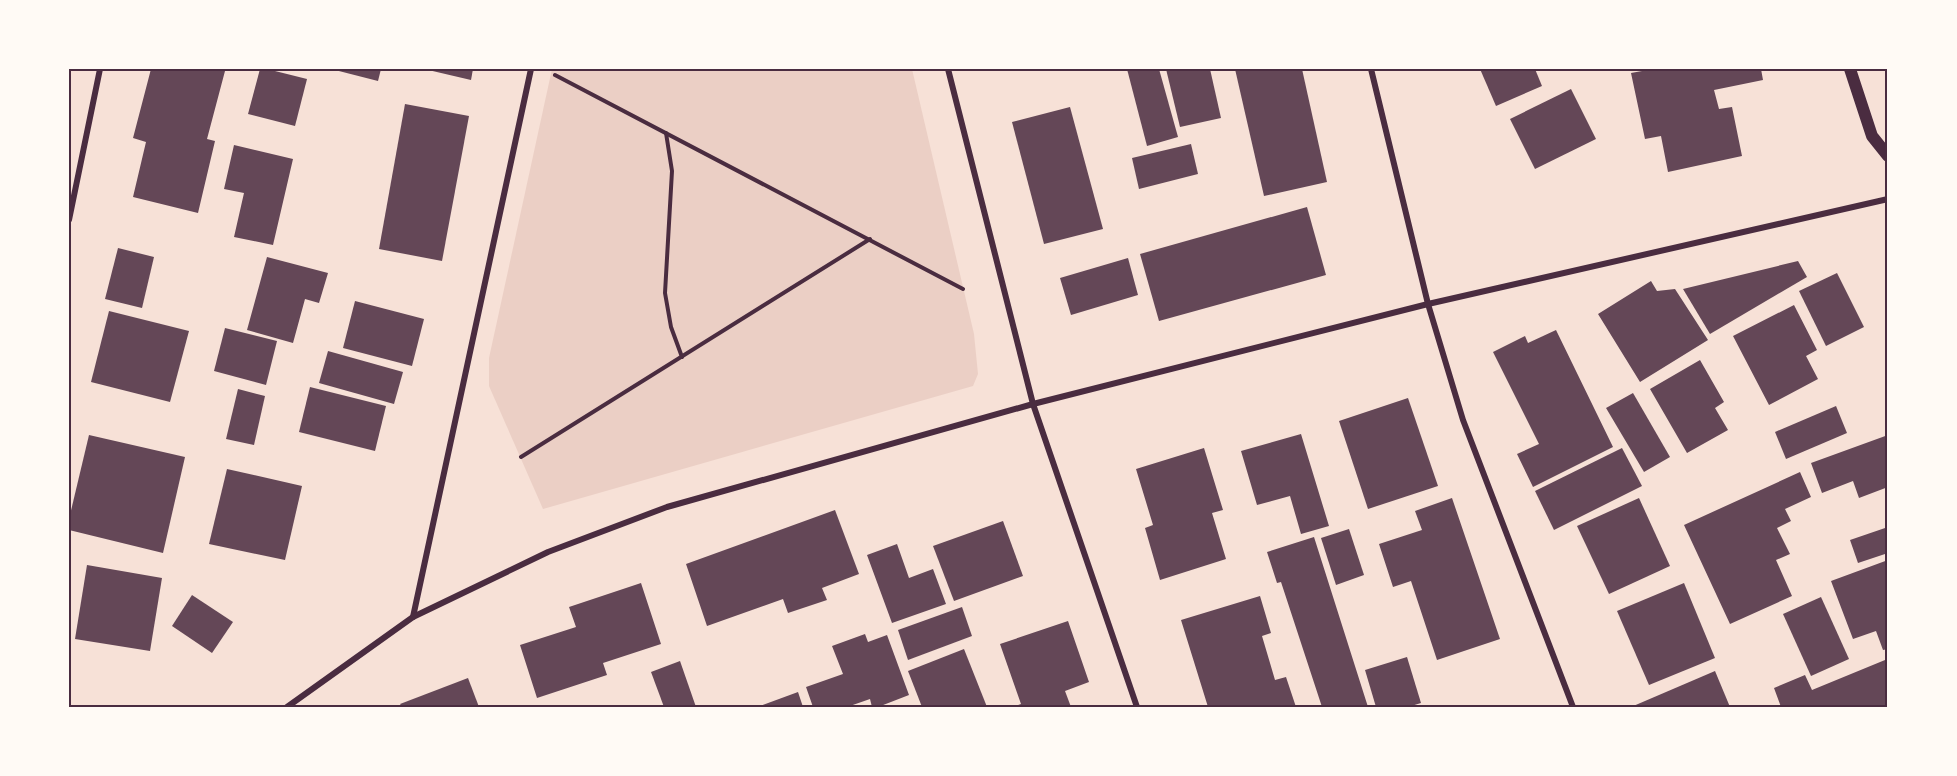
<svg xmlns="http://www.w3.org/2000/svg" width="1957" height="776" font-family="'Work Sans',sans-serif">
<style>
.green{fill:#ebcfc5}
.building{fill:#644757}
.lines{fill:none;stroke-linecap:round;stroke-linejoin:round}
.path{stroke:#4a2c40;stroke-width:4}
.minor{stroke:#4a2c40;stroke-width:6}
.secondary{stroke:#4a2c40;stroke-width:12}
.neatline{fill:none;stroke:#4a2c40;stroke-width:2}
</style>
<rect width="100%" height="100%" fill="#f7e1d7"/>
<!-- green -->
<path class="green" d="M 552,69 L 912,69 L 974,334 L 978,374 L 973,386 L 543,509 L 489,386 L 489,358 Z"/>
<!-- building -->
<g class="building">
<path d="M 151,69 L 217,69 L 225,71 L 207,139 L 215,141 L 198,213 L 133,197 L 146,142 L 133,138 Z"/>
<path d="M 260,69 L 267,69 L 307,79 L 295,126 L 248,114 Z"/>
<path d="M 331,69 L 381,69 L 378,81 Z"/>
<path d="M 424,69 L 473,69 L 471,80 Z"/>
<path d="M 1127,69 L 1159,69 L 1178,137 L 1147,146 Z"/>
<path d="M 1166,69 L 1210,69 L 1221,118 L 1180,127 Z"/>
<path d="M 1235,69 L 1302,69 L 1327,182 L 1264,196 Z"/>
<path d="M 1480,69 L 1535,69 L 1542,86 L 1496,106 Z"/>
<path d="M 1653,69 L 1761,69 L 1763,80 L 1714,90 L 1719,109 L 1732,107 L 1742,156 L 1668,172 L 1661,136 L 1645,139 L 1631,73 Z"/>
<path d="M 1571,89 L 1596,139 L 1535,169 L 1510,119 Z"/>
<path d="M 405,104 L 469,116 L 442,261 L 379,249 Z"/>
<path d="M 1070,107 L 1103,229 L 1044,244 L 1012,122 Z"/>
<path d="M 1191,144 L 1198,174 L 1139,189 L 1132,158 Z"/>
<path d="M 234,145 L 293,159 L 273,245 L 234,237 L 244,193 L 224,189 Z"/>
<path d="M 1307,207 L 1326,275 L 1159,321 L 1140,254 Z"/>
<path d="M 118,248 L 154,257 L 142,308 L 105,299 Z"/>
<path d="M 267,257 L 328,273 L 319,303 L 305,299 L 293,343 L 247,330 Z"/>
<path d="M 1128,258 L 1138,295 L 1071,315 L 1060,278 Z"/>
<path d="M 1798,261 L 1807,277 L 1710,334 L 1683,289 Z"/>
<path d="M 1837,273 L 1864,327 L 1826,346 L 1799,291 Z"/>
<path d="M 1651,281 L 1657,291 L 1675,289 L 1708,340 L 1640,382 L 1598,314 Z"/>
<path d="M 355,301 L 424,319 L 412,366 L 343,348 Z"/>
<path d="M 1794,305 L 1817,350 L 1806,356 L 1818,379 L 1769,405 L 1733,336 Z"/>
<path d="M 109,311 L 189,331 L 170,402 L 91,382 Z"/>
<path d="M 225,328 L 277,341 L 266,385 L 214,371 Z"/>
<path d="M 1556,330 L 1613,447 L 1533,487 L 1517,454 L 1539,444 L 1493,352 L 1525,336 L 1528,343 Z"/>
<path d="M 328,351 L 403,372 L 394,404 L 319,383 Z"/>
<path d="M 1700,360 L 1724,402 L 1715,408 L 1728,430 L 1687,453 L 1650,389 Z"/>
<path d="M 310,387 L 386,406 L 375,451 L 299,432 Z"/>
<path d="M 238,389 L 265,396 L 254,445 L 226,439 Z"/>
<path d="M 1633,393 L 1670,457 L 1644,472 L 1606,408 Z"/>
<path d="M 1408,398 L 1438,486 L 1368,509 L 1339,421 Z"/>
<path d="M 1836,406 L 1847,433 L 1786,459 L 1775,432 Z"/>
<path d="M 1301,434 L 1329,526 L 1301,534 L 1290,496 L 1257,505 L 1241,451 Z"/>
<path d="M 89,435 L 185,457 L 163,553 L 69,530 L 69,519 Z"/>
<path d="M 1888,435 L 1888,487 L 1859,498 L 1853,481 L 1822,493 L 1811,463 Z"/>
<path d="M 1204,448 L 1223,510 L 1212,513 L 1226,559 L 1160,580 L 1145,528 L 1153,525 L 1136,469 Z"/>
<path d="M 1622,448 L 1642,486 L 1554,530 L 1535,491 Z"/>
<path d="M 227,469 L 302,486 L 285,560 L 209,544 Z"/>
<path d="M 1800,472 L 1811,497 L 1785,509 L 1791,521 L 1777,528 L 1790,554 L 1776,560 L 1792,596 L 1730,624 L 1684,525 Z"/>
<path d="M 1452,498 L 1500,639 L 1437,660 L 1411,581 L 1393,587 L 1379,544 L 1422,530 L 1415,511 Z"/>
<path d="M 1639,498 L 1670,566 L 1609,594 L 1577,526 Z"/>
<path d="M 835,510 L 859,574 L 822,588 L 827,600 L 788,613 L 783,599 L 707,626 L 686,564 Z"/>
<path d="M 1003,521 L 1023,576 L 954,601 L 933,546 Z"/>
<path d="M 1888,527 L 1888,553 L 1858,563 L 1850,540 Z"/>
<path d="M 1349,529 L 1364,575 L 1336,585 L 1321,538 Z"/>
<path d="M 1314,537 L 1368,707 L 1322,707 L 1281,582 L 1277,583 L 1267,552 Z"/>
<path d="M 897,544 L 909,578 L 933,569 L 946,604 L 892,623 L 867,555 Z"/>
<path d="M 1888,560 L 1888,649 L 1883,650 L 1876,631 L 1853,639 L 1831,581 Z"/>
<path d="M 87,565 L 162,578 L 150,651 L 75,639 Z"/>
<path d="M 641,583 L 661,644 L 603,663 L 607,675 L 537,698 L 520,645 L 576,627 L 569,607 Z"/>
<path d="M 1684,583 L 1715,658 L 1649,685 L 1617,611 Z"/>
<path d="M 192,595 L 233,622 L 212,653 L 172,626 Z"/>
<path d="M 1260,596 L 1271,633 L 1262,636 L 1275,680 L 1286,677 L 1296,707 L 1208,707 L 1181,620 Z"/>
<path d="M 1821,597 L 1849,659 L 1811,676 L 1783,614 Z"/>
<path d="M 962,607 L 972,636 L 908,660 L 898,630 Z"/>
<path d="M 1068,621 L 1089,682 L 1065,691 L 1071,707 L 1012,707 L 1021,704 L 1000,644 Z"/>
<path d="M 865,634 L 868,642 L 887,635 L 909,695 L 878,707 L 872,707 L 870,699 L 847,707 L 813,707 L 806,687 L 843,674 L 832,646 Z"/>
<path d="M 964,649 L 987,707 L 922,707 L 908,671 Z"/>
<path d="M 1407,657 L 1421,703 L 1408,707 L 1376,707 L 1365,670 Z"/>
<path d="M 1885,660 L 1888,668 L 1888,705 L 1883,707 L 1781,707 L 1774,688 L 1805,675 L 1812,690 Z"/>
<path d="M 680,661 L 696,707 L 664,707 L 651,672 Z"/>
<path d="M 1715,671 L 1730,707 L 1631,707 Z"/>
<path d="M 468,678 L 479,707 L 402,707 L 400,704 Z"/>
<path d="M 798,692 L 803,707 L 757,707 Z"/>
</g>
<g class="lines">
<!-- path -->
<g class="path">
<path d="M 555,75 L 963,289"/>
<path d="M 666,133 L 672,171 L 665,293 L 671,327 L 682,357"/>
<path d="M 521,457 L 870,239"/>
</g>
<!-- minor -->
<g class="minor">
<path d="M 948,69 L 1033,404 L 1137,707"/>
<path d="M 1371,69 L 1428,304 L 1463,420 L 1573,707"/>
<path d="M 69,220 L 100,69"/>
<path d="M 413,617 L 531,69"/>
<path d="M 287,707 L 413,617 L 548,552 L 667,507 L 1033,404 L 1428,304 L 1888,199"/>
</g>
<!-- secondary -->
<path class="secondary" d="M 1850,69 L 1872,136 L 1888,156"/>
</g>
<!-- border -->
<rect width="1957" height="776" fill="none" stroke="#fffaf5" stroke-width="141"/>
<rect x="70" y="70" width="1816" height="636" class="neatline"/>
</svg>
